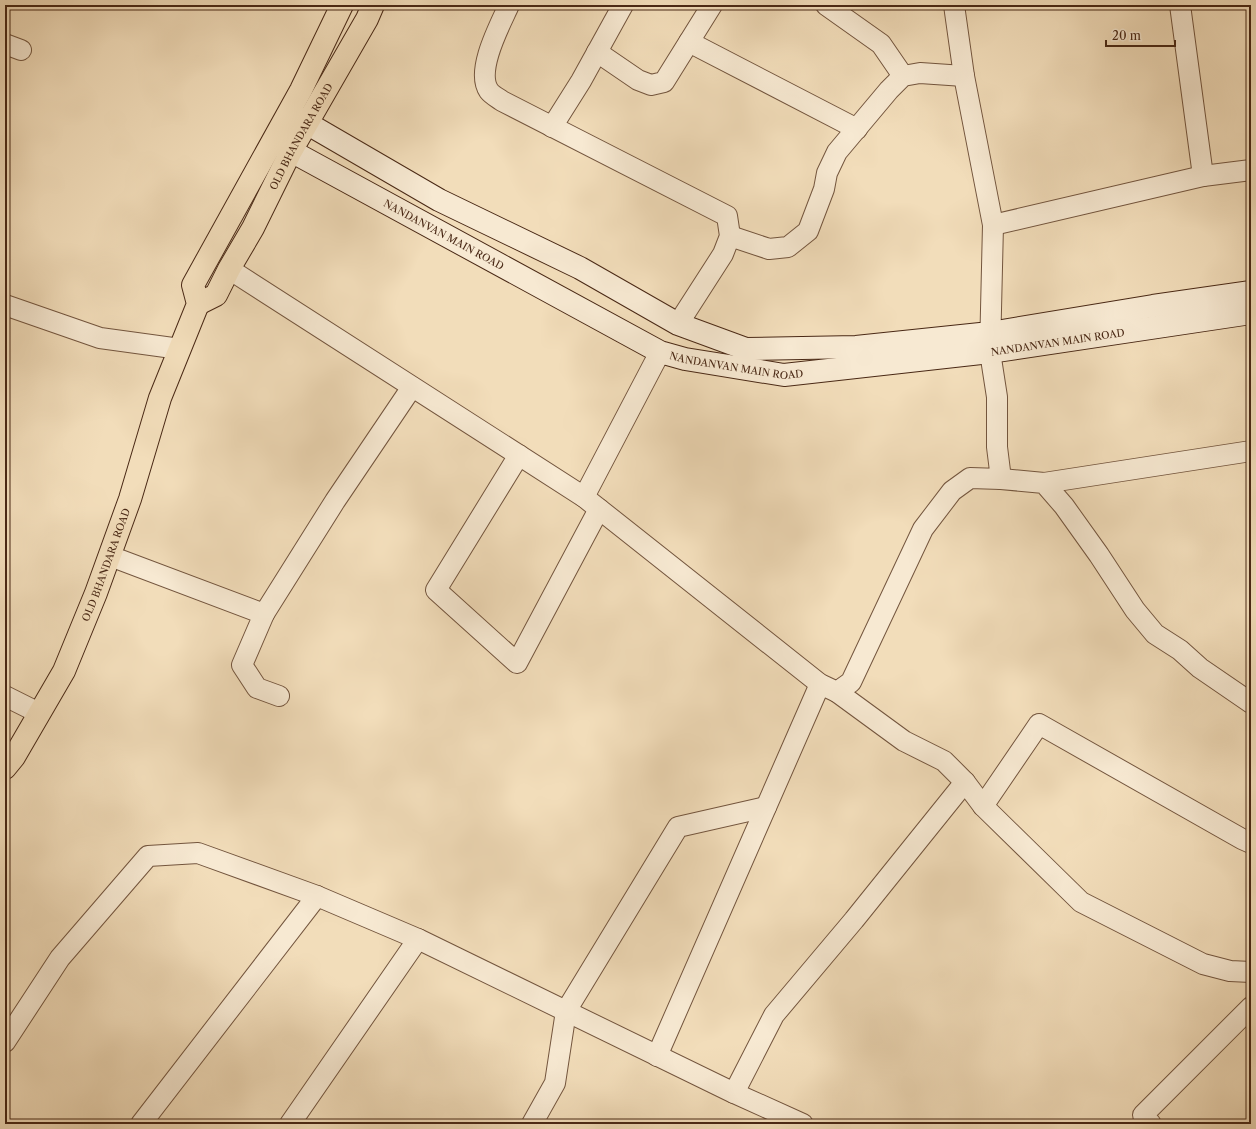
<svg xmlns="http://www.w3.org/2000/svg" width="1256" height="1129" font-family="'Libre Caslon Text',serif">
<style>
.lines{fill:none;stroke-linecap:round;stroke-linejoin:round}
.minor-casing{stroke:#73553e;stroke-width:22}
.secondary-casing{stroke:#492815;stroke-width:24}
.trunk-casing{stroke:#492815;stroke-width:24}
.minor{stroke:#f7e9d2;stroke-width:20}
.secondary{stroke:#f7e9d2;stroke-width:22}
.trunk{stroke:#f2ddba;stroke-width:22}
.labels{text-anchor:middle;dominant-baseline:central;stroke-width:3.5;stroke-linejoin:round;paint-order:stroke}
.street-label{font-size:10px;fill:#492815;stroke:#f7e9d2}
</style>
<rect width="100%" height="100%" fill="#f2ddba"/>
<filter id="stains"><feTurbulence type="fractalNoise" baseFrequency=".005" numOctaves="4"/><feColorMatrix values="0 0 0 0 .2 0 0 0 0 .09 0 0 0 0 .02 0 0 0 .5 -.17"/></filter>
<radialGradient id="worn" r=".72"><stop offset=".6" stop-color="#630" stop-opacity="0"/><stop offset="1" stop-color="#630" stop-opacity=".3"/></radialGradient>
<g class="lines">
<defs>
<g id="minor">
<path d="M 509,5 C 500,25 475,71 489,91 C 492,95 498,98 502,101 L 727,216 L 730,236 L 723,254 L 678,324"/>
<path d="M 826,5 L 881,44 L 903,76"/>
<path d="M 1180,5 L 1203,176"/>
<path d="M 689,42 L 857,129"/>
<path d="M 5,44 L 21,50"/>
<path d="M 597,52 L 638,80 L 651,85 L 664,82 L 712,5"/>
<path d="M 552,127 L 581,81 L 623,5"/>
<path d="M 993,225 L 1203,176 L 1251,170"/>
<path d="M 730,236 L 769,249 L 788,247 L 808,231 L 824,189 L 827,173 L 837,152 L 889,90 L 903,76 L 920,73 L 964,76"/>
<path d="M 229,269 L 584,497 L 660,352"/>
<path d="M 5,305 L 100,338 L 180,349"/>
<path d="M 519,455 L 436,590 L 517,663 L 599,509"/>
<path d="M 1001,479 L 1044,483 L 1064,506 L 1099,555 L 1135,610 L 1155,634 L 1180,650 L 1200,668 L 1251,703"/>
<path d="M 1044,483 L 1251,451"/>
<path d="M 584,497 L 820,684 L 837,692 L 851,682 L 923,529 L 952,491 L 970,478 L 1001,479 L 997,447 L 997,397 L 990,352 L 993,225 L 964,76 L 954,5"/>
<path d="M 110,556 L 264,614 L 242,665 L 257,688 L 279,696"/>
<path d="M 264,614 L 335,501 L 412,387"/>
<path d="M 837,692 L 904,741 L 944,761 L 965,782 L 983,806 L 1081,902 L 1203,964 L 1230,971 L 1251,972"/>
<path d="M 5,696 L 39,713"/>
<path d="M 983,806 L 1039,724 L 1242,839 L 1251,843"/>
<path d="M 5,1042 L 60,958 L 148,856 L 198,853 L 317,896 L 418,939 L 734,1093 L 803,1124"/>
<path d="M 657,1056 L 820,684"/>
<path d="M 734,1093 L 774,1015 L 854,920 L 965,782"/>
<path d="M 141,1124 L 317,896"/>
<path d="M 290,1124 L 418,939"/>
<path d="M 532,1124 L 555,1083 L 566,1011 L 678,827 L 766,807"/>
<path d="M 1151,1124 L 1143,1115 L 1251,1007"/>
</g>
<g id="secondary">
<path d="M 291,114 L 439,200 L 580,268 L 678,324 L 746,349 L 856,347 L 990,333 L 1153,306 L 1251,292"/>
<path id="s1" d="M 275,141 L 291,151 L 660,352 L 685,359 L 784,375 L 990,352 L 1251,313"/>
</g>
<g id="trunk">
<path id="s2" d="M 198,304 L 216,295 L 229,269 L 253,228 L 291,151 L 367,19 L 373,5"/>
<path id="s3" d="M 5,768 L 14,757 L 64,671 L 96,593 L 130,499 L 160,398 L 198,304 L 193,285 L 301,90 L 342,5"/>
</g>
</defs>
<!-- minor casing -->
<use href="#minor" class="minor-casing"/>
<!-- secondary casing -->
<use href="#secondary" class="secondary-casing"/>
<!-- trunk casing -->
<use href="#trunk" class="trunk-casing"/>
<!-- minor -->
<use href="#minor" class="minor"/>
<!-- secondary -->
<use href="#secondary" class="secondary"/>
<!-- trunk -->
<use href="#trunk" class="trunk"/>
</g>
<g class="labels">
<!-- street labels -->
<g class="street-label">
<text stroke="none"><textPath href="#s2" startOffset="200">OLD BHANDARA ROAD</textPath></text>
<text stroke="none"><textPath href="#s1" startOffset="193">NANDANVAN MAIN ROAD</textPath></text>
<text stroke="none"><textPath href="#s1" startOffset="841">NANDANVAN MAIN ROAD</textPath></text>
<text stroke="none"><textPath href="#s1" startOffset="517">NANDANVAN MAIN ROAD</textPath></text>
<text stroke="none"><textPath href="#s3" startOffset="228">OLD BHANDARA ROAD</textPath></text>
</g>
</g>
<!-- margin -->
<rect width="1256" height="1129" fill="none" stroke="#f2ddba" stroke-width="20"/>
<rect x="6" y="6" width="1244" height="1117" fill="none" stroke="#492815" stroke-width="2"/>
<rect x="10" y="10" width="1236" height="1109" fill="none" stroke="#492815"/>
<!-- scale -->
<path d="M1106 40v6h69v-6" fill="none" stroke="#492815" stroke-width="2"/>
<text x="1112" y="40" font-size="12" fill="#492815" stroke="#f7e9d2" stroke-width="3" paint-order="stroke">20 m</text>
<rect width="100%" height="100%" filter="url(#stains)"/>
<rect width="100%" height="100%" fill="url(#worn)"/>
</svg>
